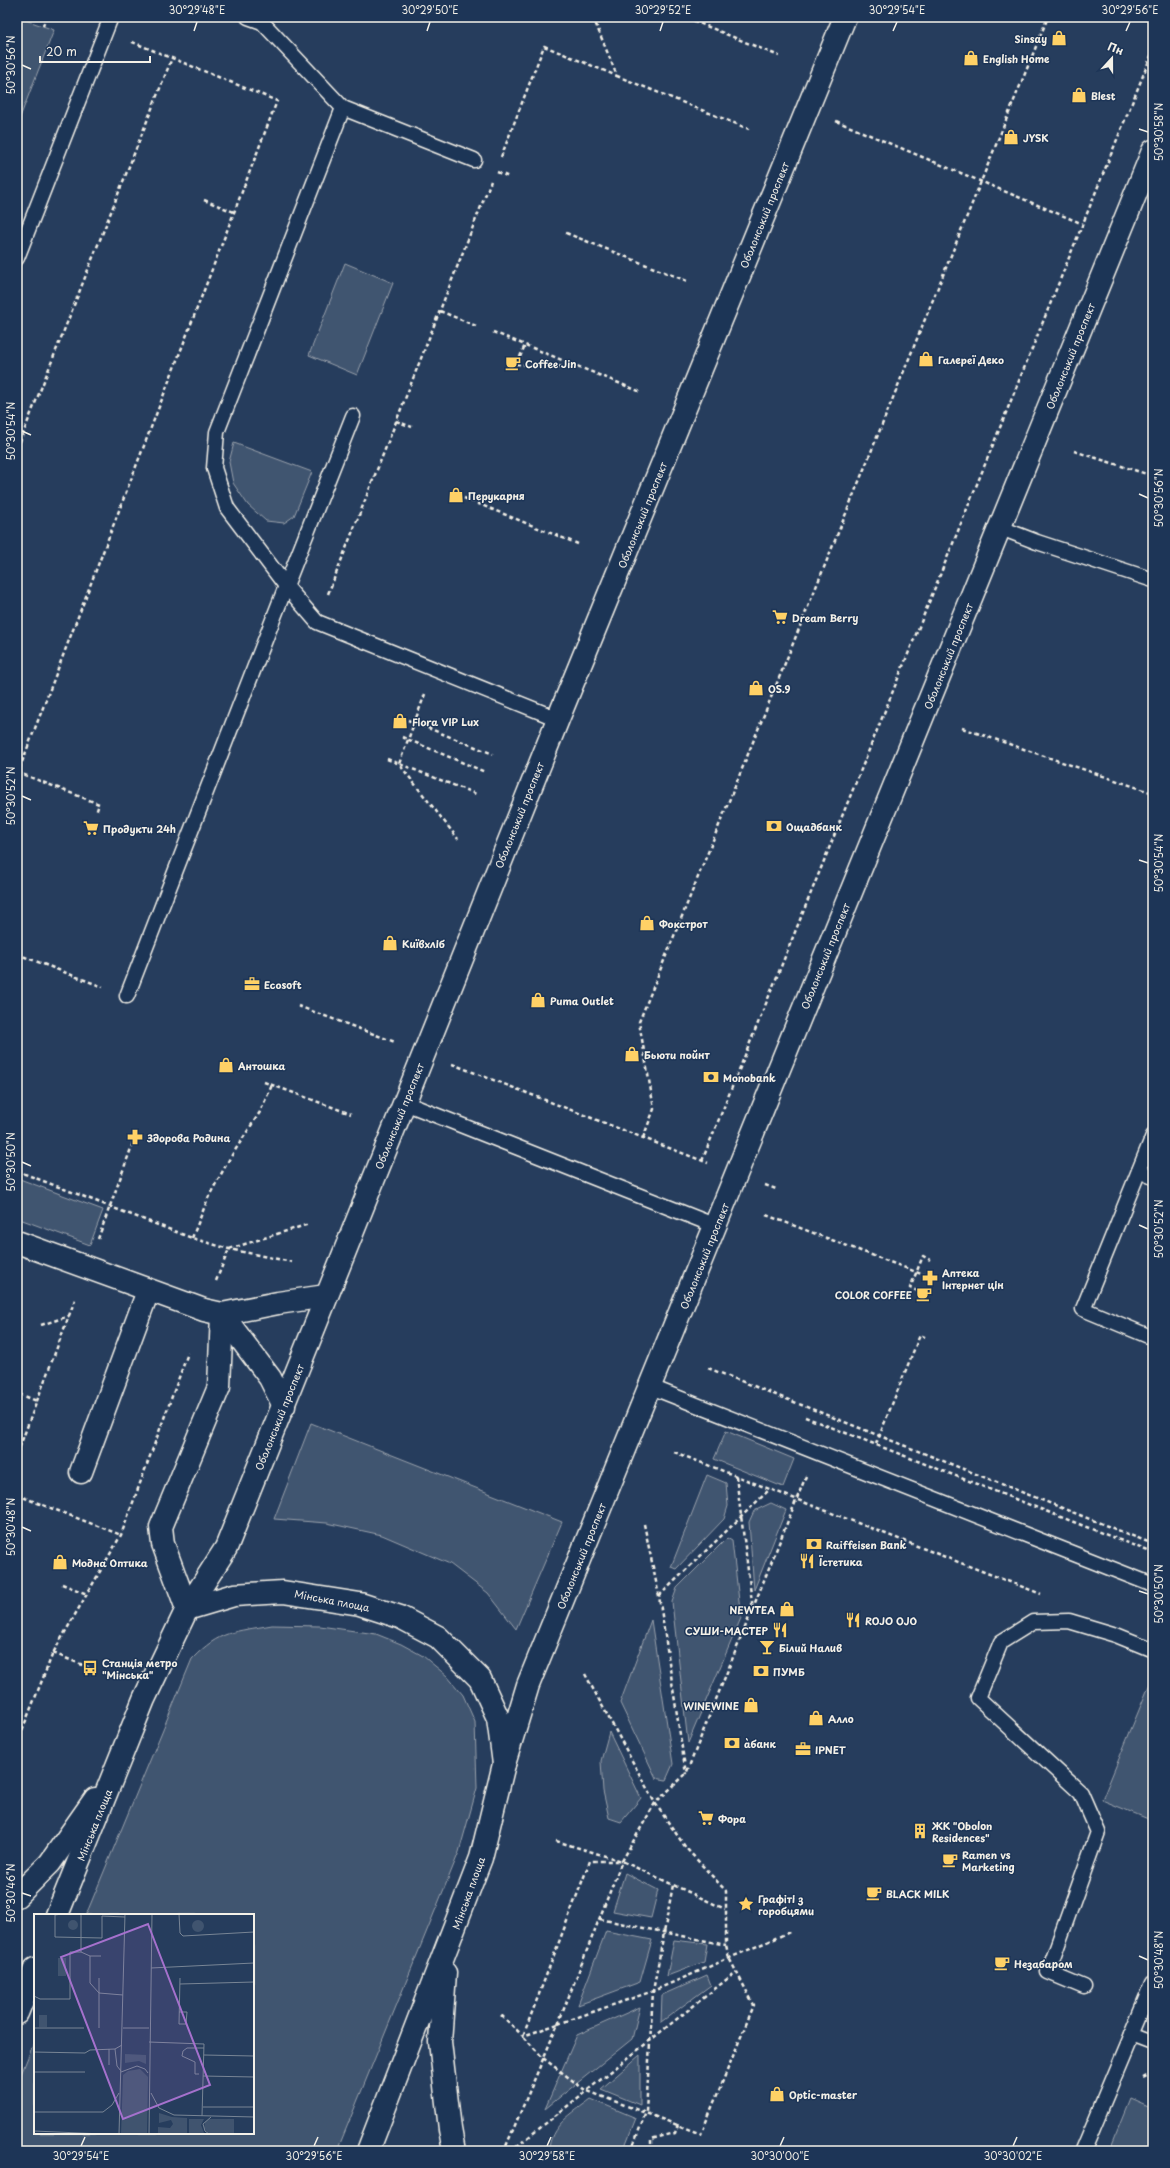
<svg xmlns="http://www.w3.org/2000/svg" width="1170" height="2168" font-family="'Playpen Sans',sans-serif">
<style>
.green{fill:#40546f;stroke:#9aa2ac}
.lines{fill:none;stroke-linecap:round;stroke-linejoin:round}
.lane-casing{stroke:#f4f1e8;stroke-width:17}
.street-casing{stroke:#f4f1e8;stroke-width:25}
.secondary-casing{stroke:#f4f1e8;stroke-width:25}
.path{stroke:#f4f1e8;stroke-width:2.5;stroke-dasharray:4 3;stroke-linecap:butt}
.lane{stroke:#1d3557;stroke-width:14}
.street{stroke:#1d3557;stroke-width:22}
.secondary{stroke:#1d3557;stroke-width:22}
.ticks{fill:none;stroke:#f4f1e8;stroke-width:1.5}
.labels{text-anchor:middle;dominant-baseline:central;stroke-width:3;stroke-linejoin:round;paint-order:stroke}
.poi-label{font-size:10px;font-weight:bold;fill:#f4f1e8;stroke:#1d3557;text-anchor:start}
.street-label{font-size:10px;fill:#f4f1e8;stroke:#1d3557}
.inset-road{fill:none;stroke:#788595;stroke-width:1}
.view{fill:#a571cd;fill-opacity:0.15;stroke:#a571cd;stroke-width:2}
.inset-edge{fill:none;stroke:#f4f1e8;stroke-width:2}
.neatline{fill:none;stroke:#f4f1e8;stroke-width:1.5}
.ticks-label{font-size:10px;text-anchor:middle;fill:#f4f1e8}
</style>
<rect width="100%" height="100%" fill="#263d5d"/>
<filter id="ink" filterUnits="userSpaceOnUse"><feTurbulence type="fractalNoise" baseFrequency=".025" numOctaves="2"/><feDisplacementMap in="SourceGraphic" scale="8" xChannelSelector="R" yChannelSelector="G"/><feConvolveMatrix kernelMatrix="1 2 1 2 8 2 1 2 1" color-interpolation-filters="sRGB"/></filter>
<g filter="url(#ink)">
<!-- green -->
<g class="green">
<path d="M 17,17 L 54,30 L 17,125 Z"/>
<path d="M 345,263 L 393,283 L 357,375 L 309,355 Z"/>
<path d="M 234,443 L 312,472 L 294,516 L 284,523 L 266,521 L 248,505 L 233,483 L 229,462 Z"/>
<path d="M 17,1178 L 103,1210 L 90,1245 L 17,1218 Z"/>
<path d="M 311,1423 L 562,1522 L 516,1629 L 488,1593 L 450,1564 L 382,1535 L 327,1523 L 274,1519 Z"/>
<path d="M 726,1431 L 794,1459 L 783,1487 L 714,1459 Z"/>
<path d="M 707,1475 L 726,1483 L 728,1506 L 724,1519 L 676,1569 L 671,1567 Z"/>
<path d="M 771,1503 L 786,1510 L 754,1590 L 749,1522 L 754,1511 Z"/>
<path d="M 727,1538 L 732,1541 L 741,1618 L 688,1743 L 672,1602 L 677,1588 Z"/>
<path d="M 651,1620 L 673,1764 L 666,1780 L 656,1778 L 620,1703 Z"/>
<path d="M 272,1625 L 320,1626 L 376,1634 L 401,1644 L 423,1656 L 447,1676 L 463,1695 L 475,1722 L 477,1788 L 459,1852 L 337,2151 L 17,2151 L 17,2084 L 35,2040 L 35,2133 L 253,2133 L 253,1915 L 86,1915 L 192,1659 C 220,1630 234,1632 272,1625 Z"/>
<path d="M 1153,1676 L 1153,1821 L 1102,1800 Z"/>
<path d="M 609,1732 L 641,1798 L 621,1822 L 609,1818 L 603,1791 L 601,1761 Z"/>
<path d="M 625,1873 L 658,1890 L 651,1918 L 613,1911 Z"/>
<path d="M 606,1931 L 652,1940 L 640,1982 L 578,2005 Z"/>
<path d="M 674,1940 L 707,1944 L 704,1962 L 667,1976 Z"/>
<path d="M 707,1975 L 711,1985 L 661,2022 L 662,1995 Z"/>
<path d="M 640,2007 L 632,2039 L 545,2109 L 577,2035 Z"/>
<path d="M 640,2055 L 640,2105 L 601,2089 Z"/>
<path d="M 591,2099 L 636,2118 L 623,2151 L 549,2151 C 549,2126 573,2113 591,2099 Z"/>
<path d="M 1130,2099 L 1153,2109 L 1153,2151 L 1109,2151 Z"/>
</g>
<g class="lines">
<defs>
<g id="lane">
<path d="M 248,17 L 262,22 L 343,108"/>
<path d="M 17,258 L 111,17"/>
<path d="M 1001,528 L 1037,542 L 1153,580"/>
<path d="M 286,586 L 227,508 L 214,468 L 217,432 L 343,108 L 474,160"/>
<path d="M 286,586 L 353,416"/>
<path d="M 127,996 L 286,586 L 317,622 L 558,719"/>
<path d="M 405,1103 L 716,1226"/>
<path d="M 1153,1136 L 1083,1309 L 1153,1338"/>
<path d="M 1139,1171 L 1153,1177"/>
<path d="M 651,1387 L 1153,1585"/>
<path d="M 1084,1987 L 1048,1972 L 1098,1832 L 1081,1793 L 978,1698 L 1001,1642 L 1033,1622 L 1069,1621 L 1116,1635 L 1153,1650"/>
<path d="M 1132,2034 L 1153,2042"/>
<path d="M 1083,2151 L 1153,1984"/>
</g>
<g id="street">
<path d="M 17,1242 L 204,1310 L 222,1314 L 278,1303 L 326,1296"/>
<path d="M 222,1314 L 270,1378 L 284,1406"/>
<path d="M 81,1472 L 148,1291"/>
<path d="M 187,1609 L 163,1544 L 161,1527 L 219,1387 L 222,1314"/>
</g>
<g id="secondary">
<path d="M 187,1609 L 234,1595 L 283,1592 L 360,1604 L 400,1617 L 438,1637 L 480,1679 L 498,1718 L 504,1764 L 481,1858 L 368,2151"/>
<path d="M 504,1764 L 528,1685 L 1153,151"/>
<path d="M 17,1896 L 50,1863 L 95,1799"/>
<path d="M 57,1915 L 144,1699 L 187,1609 L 226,1548 L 558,719 L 845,17"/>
<path d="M 445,1973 L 440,2042 L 450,2129 L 454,2151"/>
<path d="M 17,2013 L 35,1969"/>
</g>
</defs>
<!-- lane casing -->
<use href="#lane" class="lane-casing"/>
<!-- street casing -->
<use href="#street" class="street-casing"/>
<!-- secondary casing -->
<use href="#secondary" class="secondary-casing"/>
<!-- path -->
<g class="path">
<path d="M 70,17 L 81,21"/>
<path d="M 593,17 L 617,76 L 749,129"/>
<path d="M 687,18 L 779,56"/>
<path d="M 43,26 L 46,17"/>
<path d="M 836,121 L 1083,224"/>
<path d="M 501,157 L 544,46 L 617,76"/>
<path d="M 497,172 L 509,177"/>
<path d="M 204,200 L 234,212"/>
<path d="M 566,233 L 687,281"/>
<path d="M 440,311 L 476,326"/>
<path d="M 493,332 L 641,392"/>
<path d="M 520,357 L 525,345"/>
<path d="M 516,364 L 580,368"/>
<path d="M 396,421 L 412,427"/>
<path d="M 17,449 L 172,58"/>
<path d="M 1074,451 L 1153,476"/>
<path d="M 464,498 L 578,544"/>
<path d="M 328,594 L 491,181"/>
<path d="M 425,694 L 399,764 L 458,839"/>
<path d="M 408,720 L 493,754"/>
<path d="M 962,728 L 1153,793"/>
<path d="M 402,737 L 485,772"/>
<path d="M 387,759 L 476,794"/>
<path d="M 17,772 L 99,804 L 96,813"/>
<path d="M 17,775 L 277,101 L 130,41"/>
<path d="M 17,954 L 103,987"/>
<path d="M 298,1006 L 395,1042"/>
<path d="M 452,1064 L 708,1163"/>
<path d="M 264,1082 L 351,1114"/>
<path d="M 643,1138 L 654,1109 L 639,1022 L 1048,17"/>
<path d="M 702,1161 L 1153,51"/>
<path d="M 17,1171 L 192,1238 L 229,1249 L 292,1262"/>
<path d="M 765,1185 L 776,1189"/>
<path d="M 766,1215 L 924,1275"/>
<path d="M 192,1238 L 209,1196 L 230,1158 L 260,1112 L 272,1085"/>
<path d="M 98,1239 L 133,1143"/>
<path d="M 216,1281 L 229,1249 L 309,1224"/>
<path d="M 17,1282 L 20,1275"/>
<path d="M 918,1291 L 910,1288 L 923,1256 L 930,1260"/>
<path d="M 41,1325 L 69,1316"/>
<path d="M 708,1368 L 1153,1544"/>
<path d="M 19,1394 L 37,1401"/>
<path d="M 805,1417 L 1153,1553"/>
<path d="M 876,1444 L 920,1335 L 927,1338"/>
<path d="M 674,1452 L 1041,1594"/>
<path d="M 17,1454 L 76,1297"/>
<path d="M 736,1476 L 753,1610"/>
<path d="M 17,1495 L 121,1535"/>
<path d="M 644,1524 L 659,1596 L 686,1774"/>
<path d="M 62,1584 L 87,1594"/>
<path d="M 659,1596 L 770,1489"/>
<path d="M 53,1653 L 90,1668"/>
<path d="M 585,1674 L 655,1803 L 686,1848 L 726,1891 L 726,1945 L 729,1958 L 754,2005 L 701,2134 L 585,2090 L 543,2058 L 523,2036 L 590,1861 L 622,1861"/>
<path d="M 17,1743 L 53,1653 L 121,1535 L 188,1353"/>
<path d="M 556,1841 L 622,1861 L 725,1909"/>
<path d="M 600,1919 L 726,1945"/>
<path d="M 501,2015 L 523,2036 L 558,2024 L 504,2151"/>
<path d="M 558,2024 L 622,1861 L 655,1803 L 686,1774 L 806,1476"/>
<path d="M 558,2024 L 653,1991 L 792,1931"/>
<path d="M 1143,2078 L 1147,2076 L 1153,2078"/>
<path d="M 511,2151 L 736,1972"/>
<path d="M 631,2151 L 646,2112 L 653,1991 L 673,1885"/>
<path d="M 651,2151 L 651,2139 L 675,2133 L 678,2124"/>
</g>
<!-- lane -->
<use href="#lane" class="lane"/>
<!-- street -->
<use href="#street" class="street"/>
<!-- secondary -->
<use href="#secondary" class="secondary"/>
</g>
</g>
<!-- ticks -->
<path class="ticks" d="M 194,31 L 197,22M 427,31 L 430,22M 660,31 L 663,22M 893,31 L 897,22M 1126,31 L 1130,22M 22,65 L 31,69M 1139,129 L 1148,132M 22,431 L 31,435M 1139,494 L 1148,498M 22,796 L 31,800M 1139,860 L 1148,863M 22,1162 L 31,1166M 1139,1225 L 1148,1229M 22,1527 L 31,1531M 1139,1591 L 1148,1594M 22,1893 L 31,1896M 1139,1956 L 1148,1960M 81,2146 L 85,2137M 314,2146 L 318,2137M 547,2146 L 551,2137M 780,2146 L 784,2137M 1013,2146 L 1017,2137"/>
<!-- icons -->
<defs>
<symbol id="shop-bare" viewBox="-9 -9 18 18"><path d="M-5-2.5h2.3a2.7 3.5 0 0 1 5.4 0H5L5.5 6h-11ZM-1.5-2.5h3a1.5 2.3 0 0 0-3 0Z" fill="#ffd166" stroke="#1d3557" stroke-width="2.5" paint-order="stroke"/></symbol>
<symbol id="cafe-bare" viewBox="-9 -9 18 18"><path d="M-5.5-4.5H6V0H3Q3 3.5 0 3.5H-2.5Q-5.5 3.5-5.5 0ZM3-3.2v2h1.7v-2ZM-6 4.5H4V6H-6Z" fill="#ffd166" stroke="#1d3557" stroke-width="2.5" paint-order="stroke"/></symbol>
<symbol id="supermarket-bare" viewBox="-9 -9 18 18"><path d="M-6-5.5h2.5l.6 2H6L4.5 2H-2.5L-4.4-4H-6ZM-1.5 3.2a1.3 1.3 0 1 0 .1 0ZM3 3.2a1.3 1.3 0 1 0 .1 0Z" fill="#ffd166" stroke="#1d3557" stroke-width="2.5" paint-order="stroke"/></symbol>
<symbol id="bank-bare" viewBox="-9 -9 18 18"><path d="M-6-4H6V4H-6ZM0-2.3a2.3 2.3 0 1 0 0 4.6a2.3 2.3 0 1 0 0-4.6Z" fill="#ffd166" stroke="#1d3557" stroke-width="2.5" paint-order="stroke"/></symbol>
<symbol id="office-bare" viewBox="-9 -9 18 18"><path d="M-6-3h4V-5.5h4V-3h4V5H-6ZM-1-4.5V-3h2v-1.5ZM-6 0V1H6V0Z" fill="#ffd166" stroke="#1d3557" stroke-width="2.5" paint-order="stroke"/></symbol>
<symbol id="pharmacy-bare" viewBox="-9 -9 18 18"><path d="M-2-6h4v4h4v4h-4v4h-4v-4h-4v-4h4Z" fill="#ffd166" stroke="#1d3557" stroke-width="2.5" paint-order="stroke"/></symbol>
<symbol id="restaurant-bare" viewBox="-9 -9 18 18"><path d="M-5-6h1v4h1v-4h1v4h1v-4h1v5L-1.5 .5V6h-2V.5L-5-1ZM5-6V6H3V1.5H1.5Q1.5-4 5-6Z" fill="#ffd166" stroke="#1d3557" stroke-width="2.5" paint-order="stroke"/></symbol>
<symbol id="bar-bare" viewBox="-9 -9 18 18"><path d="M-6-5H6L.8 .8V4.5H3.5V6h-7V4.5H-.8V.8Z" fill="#ffd166" stroke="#1d3557" stroke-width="2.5" paint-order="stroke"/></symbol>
<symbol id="bus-bare" viewBox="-9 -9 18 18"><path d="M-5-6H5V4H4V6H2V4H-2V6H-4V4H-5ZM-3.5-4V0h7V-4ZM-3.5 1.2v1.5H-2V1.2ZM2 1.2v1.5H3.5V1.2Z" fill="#ffd166" stroke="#1d3557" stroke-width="2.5" paint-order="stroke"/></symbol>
<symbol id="building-bare" viewBox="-9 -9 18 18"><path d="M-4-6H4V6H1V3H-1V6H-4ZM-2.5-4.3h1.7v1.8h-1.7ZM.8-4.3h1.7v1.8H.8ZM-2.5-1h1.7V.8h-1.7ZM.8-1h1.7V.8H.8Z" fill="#ffd166" stroke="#1d3557" stroke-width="2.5" paint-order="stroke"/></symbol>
<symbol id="sight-bare" viewBox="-9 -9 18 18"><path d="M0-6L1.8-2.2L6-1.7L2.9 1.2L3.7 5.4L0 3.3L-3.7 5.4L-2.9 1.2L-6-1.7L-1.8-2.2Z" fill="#ffd166" stroke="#1d3557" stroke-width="2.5" paint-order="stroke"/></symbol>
</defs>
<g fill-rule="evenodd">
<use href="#shop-bare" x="1048" y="27" width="22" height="22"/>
<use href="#shop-bare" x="960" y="47" width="22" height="22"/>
<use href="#shop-bare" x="1068" y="84" width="22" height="22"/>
<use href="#shop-bare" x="1000" y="126" width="22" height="22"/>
<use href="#shop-bare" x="915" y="348" width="22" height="22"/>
<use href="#cafe-bare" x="502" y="352" width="22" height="22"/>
<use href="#shop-bare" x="445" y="484" width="22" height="22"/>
<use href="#supermarket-bare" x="769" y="606" width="22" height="22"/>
<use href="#shop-bare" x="745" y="677" width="22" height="22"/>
<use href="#shop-bare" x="389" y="710" width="22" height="22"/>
<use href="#bank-bare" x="763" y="815" width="22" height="22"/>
<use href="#supermarket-bare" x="80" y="817" width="22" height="22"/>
<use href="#shop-bare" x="636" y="912" width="22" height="22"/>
<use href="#shop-bare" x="379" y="932" width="22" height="22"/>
<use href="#office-bare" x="241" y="973" width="22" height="22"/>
<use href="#shop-bare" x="527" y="989" width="22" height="22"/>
<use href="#shop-bare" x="621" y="1043" width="22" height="22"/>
<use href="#shop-bare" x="215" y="1054" width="22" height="22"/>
<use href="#bank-bare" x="700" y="1066" width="22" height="22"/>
<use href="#pharmacy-bare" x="124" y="1126" width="22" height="22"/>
<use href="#pharmacy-bare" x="919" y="1267" width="22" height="22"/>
<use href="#cafe-bare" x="913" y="1283" width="22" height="22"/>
<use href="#bank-bare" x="803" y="1533" width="22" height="22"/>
<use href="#restaurant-bare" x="796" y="1550" width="22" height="22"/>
<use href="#shop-bare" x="49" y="1551" width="22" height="22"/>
<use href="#shop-bare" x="776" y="1598" width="22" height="22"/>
<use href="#restaurant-bare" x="842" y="1609" width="22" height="22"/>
<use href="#restaurant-bare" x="769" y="1619" width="22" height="22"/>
<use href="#bar-bare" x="756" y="1636" width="22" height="22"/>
<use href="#bus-bare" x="79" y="1657" width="22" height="22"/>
<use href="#bank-bare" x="750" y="1660" width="22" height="22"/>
<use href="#shop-bare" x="740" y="1694" width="22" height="22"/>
<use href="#shop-bare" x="805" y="1707" width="22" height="22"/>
<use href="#bank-bare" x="721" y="1732" width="22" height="22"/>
<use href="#office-bare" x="792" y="1738" width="22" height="22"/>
<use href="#supermarket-bare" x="695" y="1807" width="22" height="22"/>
<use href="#building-bare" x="909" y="1820" width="22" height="22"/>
<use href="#cafe-bare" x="939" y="1849" width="22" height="22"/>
<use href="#cafe-bare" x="863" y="1882" width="22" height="22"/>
<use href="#sight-bare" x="735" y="1893" width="22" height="22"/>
<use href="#cafe-bare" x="991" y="1952" width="22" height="22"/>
<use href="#shop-bare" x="766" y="2083" width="22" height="22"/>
</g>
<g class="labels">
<!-- poi labels -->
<g class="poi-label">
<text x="1047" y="38" text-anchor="end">Sinsay</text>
<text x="983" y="58">English Home</text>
<text x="1091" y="95">Blest</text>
<text x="1023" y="137">JYSK</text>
<text x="938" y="359">Галереї Деко</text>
<text x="525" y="363">Coffee Jin</text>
<text x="468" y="495">Перукарня</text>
<text x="792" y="617">Dream Berry</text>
<text x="768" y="688">OS.9</text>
<text x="412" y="721">Flora VIP Lux</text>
<text x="786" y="826">Ощадбанк</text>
<text x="103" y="828">Продукти 24h</text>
<text x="659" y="923">Фокстрот</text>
<text x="402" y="943">Київхліб</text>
<text x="264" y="984">Ecosoft</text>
<text x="550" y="1000">Puma Outlet</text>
<text x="644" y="1054">Бьюти пойнт</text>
<text x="238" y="1065">Антошка</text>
<text x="723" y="1077">Monobank</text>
<text x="147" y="1137">Здорова Родина</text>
<text x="942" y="1272">Аптека<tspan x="942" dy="12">Інтернет цін</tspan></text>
<text x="912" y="1294" text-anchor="end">COLOR COFFEE</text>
<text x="826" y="1544">Raiffeisen Bank</text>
<text x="819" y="1561">Їстетика</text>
<text x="72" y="1562">Модна Оптика</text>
<text x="775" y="1609" text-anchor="end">NEWTEA</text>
<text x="865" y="1620">ROJO OJO</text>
<text x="768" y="1630" text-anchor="end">СУШИ-МАСТЕР</text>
<text x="779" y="1647">Білий Налив</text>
<text x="102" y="1662">Станція метро<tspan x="102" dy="12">"Мінська"</tspan></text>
<text x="773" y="1671">ПУМБ</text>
<text x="739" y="1705" text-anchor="end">WINEWINE</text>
<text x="828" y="1718">Алло</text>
<text x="744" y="1743">а̀банк</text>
<text x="815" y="1749">IPNET</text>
<text x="718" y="1818">Фора</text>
<text x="932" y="1825">ЖК "Obolon<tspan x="932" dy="12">Residences"</tspan></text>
<text x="962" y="1854">Ramen vs<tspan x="962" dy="12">Marketing</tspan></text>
<text x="886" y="1893">BLACK MILK</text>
<text x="758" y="1898">Графіті з<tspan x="758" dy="12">горобцями</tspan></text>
<text x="1014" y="1963">Незабаром</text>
<text x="789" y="2094">Optic-master</text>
</g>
<!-- street labels -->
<g class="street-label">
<text transform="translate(764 215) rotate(-68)">Оболонський проспект</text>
<text transform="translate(1070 356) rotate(-68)">Оболонський проспект</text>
<text transform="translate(642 515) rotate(-68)">Оболонський проспект</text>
<text transform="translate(948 656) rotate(-68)">Оболонський проспект</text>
<text transform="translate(519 815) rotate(-68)">Оболонський проспект</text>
<text transform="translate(825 956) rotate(-68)">Оболонський проспект</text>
<text transform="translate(399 1116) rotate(-68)">Оболонський проспект</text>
<text transform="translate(704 1256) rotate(-68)">Оболонський проспект</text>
<text transform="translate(279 1417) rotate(-68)">Оболонський проспект</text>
<text transform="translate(581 1556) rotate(-68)">Оболонський проспект</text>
<text transform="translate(332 1600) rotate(11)">Мінська площа</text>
<text transform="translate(94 1825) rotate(-68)">Мінська площа</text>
<text transform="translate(468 1893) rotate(-70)">Мінська площа</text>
</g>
</g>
<!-- overview -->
<g transform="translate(34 1914)">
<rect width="220" height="220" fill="#263d5d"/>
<path d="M34 11a5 5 0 1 1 10 0a5 5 0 1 1-10 0ZM158 12a6 6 0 1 1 12 0a6 6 0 1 1-12 0ZM 24,44 L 32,44 L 32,62 L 24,62 ZM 5,101 L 13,101 L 13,113 L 5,113 ZM 91,140 L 112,141 L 112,150 L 105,147 L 91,149 ZM 106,155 L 114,163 L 113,220 L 87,220 L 89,161 L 94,157 ZM 125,199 L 138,203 L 153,204 L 153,219 L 124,220 L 124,213 L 136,214 L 139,210 L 137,206 L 125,209 ZM 155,205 L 170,205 L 167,211 L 170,219 L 155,219 ZM 175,205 L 200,205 L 200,220 L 174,219 L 170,214 L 171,208 Z" fill="#40546f"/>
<path class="inset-road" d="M 28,0 L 21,1 L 21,23 L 68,24 L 68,2 L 91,3M 145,0 L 146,19 L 149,22 L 220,18M 47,38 L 47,0M 117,54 L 220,49M 146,70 L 220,68M 65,79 L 56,69 L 56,42 L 67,42M 65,79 L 65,64M 0,82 L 6,85 L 36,85 L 36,38 L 47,38 L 56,42M 145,98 L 153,98 L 152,110 L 145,110 L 146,64M 0,114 L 50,114M 65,114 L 65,79 L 89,81M 89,114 L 115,114M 115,128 L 170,130 L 168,202M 75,135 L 75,151M 81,135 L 83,152 L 87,157M 0,138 L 51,139 L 56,136 L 81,135 L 88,131M 170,141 L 220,142M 0,158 L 51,158M 87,158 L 103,152 L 111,155 L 114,159M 165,160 L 161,160 L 161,148 L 148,142 L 149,137 L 153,134 L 170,134M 169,162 L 220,163M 117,179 L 125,194 L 140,201 L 220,203M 169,193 L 220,193M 0,198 L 69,198 L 78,191 L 85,179M 0,217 L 69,220M 85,220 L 91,0M 115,220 L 118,0M 175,220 L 171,217 L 169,210 L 177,203"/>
<path class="view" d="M 114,10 L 176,171 L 89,205 L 27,43 Z"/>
<rect width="220" height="220" class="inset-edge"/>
</g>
<!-- margin -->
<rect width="1170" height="2168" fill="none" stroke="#1d3557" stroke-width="44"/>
<!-- north arrow -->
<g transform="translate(1112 58) rotate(21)" stroke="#1d3557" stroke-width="3" paint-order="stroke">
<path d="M0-3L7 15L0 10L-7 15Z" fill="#f4f1e8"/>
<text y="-6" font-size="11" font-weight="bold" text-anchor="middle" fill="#f4f1e8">Пн</text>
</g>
<!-- scale -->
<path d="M40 56v6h110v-6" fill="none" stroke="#f4f1e8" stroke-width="2"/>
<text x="46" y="56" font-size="12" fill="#f4f1e8" stroke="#1d3557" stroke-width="3" paint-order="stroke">20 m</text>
<rect x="22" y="22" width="1126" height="2124" class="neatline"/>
<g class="ticks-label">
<text x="197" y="14">30°29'48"E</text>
<text x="430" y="14">30°29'50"E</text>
<text x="663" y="14">30°29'52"E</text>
<text x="897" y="14">30°29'54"E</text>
<text x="1130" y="14">30°29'56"E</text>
<text transform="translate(11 65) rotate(-90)" y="4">50°30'56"N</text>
<text transform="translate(1159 132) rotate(-90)" y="4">50°30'58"N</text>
<text transform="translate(11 431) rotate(-90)" y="4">50°30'54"N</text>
<text transform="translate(1159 498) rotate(-90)" y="4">50°30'56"N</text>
<text transform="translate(11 796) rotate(-90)" y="4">50°30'52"N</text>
<text transform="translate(1159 863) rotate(-90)" y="4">50°30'54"N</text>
<text transform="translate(11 1162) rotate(-90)" y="4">50°30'50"N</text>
<text transform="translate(1159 1229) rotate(-90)" y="4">50°30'52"N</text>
<text transform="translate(11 1527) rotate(-90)" y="4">50°30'48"N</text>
<text transform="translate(1159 1594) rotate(-90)" y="4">50°30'50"N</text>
<text transform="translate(11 1893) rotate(-90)" y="4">50°30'46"N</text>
<text transform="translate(1159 1960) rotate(-90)" y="4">50°30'48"N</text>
<text x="81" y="2160">30°29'54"E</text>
<text x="314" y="2160">30°29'56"E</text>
<text x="547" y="2160">30°29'58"E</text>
<text x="780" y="2160">30°30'00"E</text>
<text x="1013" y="2160">30°30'02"E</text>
</g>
</svg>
